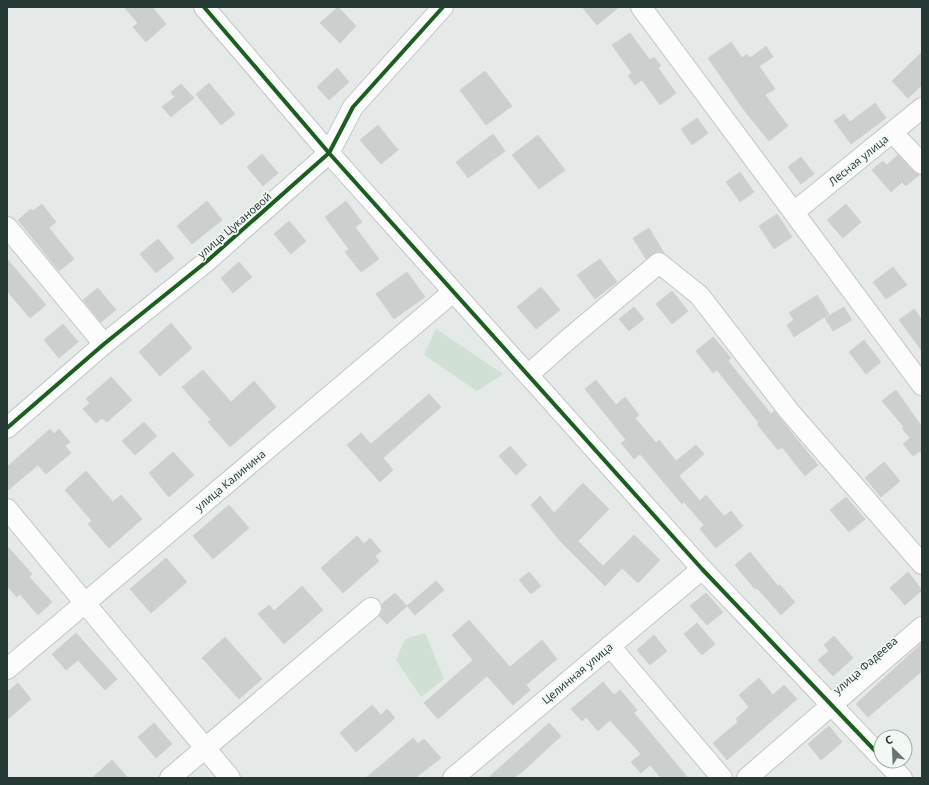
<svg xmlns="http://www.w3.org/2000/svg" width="929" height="785" font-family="'Open Sans',sans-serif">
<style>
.green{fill:#d0e0d4}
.building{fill:#cbd0ce;stroke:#ced2d0}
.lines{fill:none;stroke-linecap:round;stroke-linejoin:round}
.minor-casing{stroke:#c2c6c4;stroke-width:22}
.minor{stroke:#fbfcfb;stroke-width:20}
.cycleway-casing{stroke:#f3f8f5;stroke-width:6}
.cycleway{stroke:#1b5e20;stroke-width:4}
.labels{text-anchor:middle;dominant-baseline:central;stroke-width:3.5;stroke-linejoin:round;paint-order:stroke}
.street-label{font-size:11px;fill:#253a34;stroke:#f3f8f5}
</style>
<rect width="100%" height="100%" fill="#e5e9e7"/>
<!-- green -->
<g class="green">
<path d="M 436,329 L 503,374 L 477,391 L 424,355 Z"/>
<path d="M 425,633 L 444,679 L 421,697 L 396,660 L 405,639 Z"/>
</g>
<!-- building -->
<g class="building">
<path d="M 124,7 L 152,7 L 166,24 L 146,42 L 133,27 L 138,23 Z"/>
<path d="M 338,7 L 356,26 L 340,43 L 320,23 Z"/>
<path d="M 582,7 L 619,7 L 597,25 Z"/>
<path d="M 630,33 L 650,60 L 654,57 L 661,66 L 658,68 L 676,93 L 660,105 L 642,80 L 635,85 L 628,76 L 632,73 L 612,45 Z"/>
<path d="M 731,42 L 742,58 L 747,54 L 750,58 L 766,46 L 773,57 L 759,66 L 775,89 L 765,95 L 788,126 L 769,141 L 744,110 L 708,58 Z"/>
<path d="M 922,52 L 922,85 L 908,98 L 892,81 Z"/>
<path d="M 337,68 L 349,82 L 329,100 L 317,87 Z"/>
<path d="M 485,71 L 512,106 L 486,125 L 460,90 Z"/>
<path d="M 209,83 L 235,114 L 221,125 L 196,94 Z"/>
<path d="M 181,84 L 194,98 L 171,117 L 162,107 L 175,97 L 171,92 Z"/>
<path d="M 875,103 L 886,118 L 851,144 L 834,121 L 844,114 L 850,122 Z"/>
<path d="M 697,118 L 708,133 L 692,145 L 681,129 Z"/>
<path d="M 378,125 L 398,150 L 381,164 L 360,140 Z"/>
<path d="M 493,134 L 505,151 L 468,178 L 456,162 Z"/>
<path d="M 538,135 L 565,170 L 539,189 L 512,155 Z"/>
<path d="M 262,154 L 278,173 L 263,186 L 247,167 Z"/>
<path d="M 898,155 L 914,172 L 919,175 L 906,186 L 902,182 L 891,192 L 872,170 L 883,161 L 887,165 Z"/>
<path d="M 801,157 L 814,174 L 801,184 L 788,167 Z"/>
<path d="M 740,172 L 754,192 L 740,202 L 726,182 Z"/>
<path d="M 207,201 L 222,220 L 192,244 L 177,226 Z"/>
<path d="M 346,201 L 362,222 L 355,227 L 379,259 L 361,272 L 345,252 L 349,249 L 325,217 Z"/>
<path d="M 42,204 L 56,222 L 49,228 L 74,259 L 59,271 L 18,220 L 31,209 L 33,211 Z"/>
<path d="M 846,204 L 861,222 L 843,238 L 827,220 Z"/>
<path d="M 777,214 L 792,237 L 774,249 L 759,226 Z"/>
<path d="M 289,221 L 306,241 L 291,254 L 274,234 Z"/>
<path d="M 649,228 L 664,253 L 656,252 L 646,259 L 633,238 Z"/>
<path d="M 158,239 L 174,258 L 156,273 L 140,254 Z"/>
<path d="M 7,259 L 46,305 L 30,318 L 7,291 Z"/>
<path d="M 600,259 L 617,282 L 595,299 L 577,275 Z"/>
<path d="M 239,262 L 252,277 L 233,293 L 221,278 Z"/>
<path d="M 893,267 L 907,285 L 886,299 L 873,282 Z"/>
<path d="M 407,272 L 425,297 L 394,319 L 376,294 Z"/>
<path d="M 541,287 L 560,310 L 536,329 L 517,307 Z"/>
<path d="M 98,288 L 116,310 L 101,322 L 83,300 Z"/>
<path d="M 672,291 L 688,311 L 672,324 L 656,304 Z"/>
<path d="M 817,295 L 829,314 L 794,337 L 787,325 L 794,320 L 789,313 Z"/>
<path d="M 634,307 L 644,319 L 629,331 L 619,319 Z"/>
<path d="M 844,307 L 852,320 L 833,331 L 825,318 Z"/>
<path d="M 914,309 L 922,320 L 922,351 L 899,320 Z"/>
<path d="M 171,323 L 192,348 L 160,376 L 139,352 Z"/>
<path d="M 63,324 L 78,342 L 59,358 L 44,340 Z"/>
<path d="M 713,337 L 731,358 L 728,361 L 771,414 L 774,411 L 818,465 L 805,476 L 782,447 L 778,450 L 757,424 L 759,423 L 717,370 L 713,373 L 696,351 Z"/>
<path d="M 864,340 L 881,362 L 866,374 L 849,352 Z"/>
<path d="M 203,370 L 231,402 L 254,381 L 276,407 L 230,447 L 208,422 L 211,420 L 182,387 Z"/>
<path d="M 111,377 L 132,400 L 107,422 L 102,418 L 96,423 L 83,409 L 90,403 L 86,399 Z"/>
<path d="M 596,380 L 616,405 L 625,397 L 639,415 L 635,418 L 656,443 L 659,440 L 676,461 L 696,445 L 704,454 L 679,476 L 700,501 L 706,495 L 724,516 L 731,511 L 743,526 L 716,548 L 700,529 L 704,525 L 684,502 L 682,504 L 640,454 L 634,459 L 621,443 L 626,440 L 585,389 Z"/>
<path d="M 896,390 L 922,427 L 922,454 L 920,451 L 913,456 L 903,444 L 910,438 L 902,428 L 904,427 L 882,401 Z"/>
<path d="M 429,394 L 441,407 L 383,458 L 393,470 L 380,482 L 347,445 L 361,433 L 371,444 Z"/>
<path d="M 144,422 L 157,436 L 135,455 L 122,441 Z"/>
<path d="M 50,429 L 54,434 L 59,429 L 70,442 L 65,446 L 71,453 L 46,474 L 38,465 L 7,491 L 7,467 Z"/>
<path d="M 510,446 L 527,465 L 516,475 L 499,456 Z"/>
<path d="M 173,452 L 194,475 L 169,497 L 149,473 Z"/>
<path d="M 884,462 L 900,481 L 881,497 L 865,478 Z"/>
<path d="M 86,471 L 113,502 L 121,495 L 142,519 L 109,548 L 88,524 L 92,521 L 65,490 Z"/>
<path d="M 583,483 L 609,509 L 578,541 L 603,566 L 634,535 L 660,560 L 638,583 L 622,568 L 605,586 L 561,542 L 531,505 L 540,496 L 554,513 Z"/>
<path d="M 846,497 L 865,519 L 849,532 L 830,510 Z"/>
<path d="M 229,505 L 249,528 L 213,559 L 193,536 Z"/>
<path d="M 357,536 L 364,544 L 370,538 L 381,551 L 375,556 L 379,561 L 343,593 L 321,568 Z"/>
<path d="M 7,546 L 32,574 L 29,577 L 52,602 L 38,615 L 20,594 L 17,597 L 7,586 Z"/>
<path d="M 750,552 L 778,586 L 780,585 L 795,602 L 781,615 L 757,588 L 755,589 L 735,565 Z"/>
<path d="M 166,558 L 187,582 L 151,613 L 130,589 Z"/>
<path d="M 529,572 L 541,586 L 531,594 L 519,580 Z"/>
<path d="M 908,572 L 922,590 L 905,605 L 890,588 Z"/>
<path d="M 436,581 L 444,590 L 415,615 L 407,606 Z"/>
<path d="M 302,586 L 323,610 L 284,644 L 258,614 L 269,605 L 274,611 Z"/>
<path d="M 395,593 L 407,606 L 387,624 L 379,616 L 382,612 L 382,604 Z"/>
<path d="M 706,593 L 723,612 L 707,625 L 690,606 Z"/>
<path d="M 469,620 L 510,667 L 542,640 L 557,659 L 526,685 L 530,690 L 513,705 L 487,676 L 438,719 L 424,703 L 473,660 L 452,635 Z"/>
<path d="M 697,623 L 715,644 L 702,655 L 684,634 Z"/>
<path d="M 76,633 L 117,679 L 105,690 L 78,660 L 66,670 L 52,654 Z"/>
<path d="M 654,635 L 667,651 L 650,665 L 637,650 Z"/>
<path d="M 834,636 L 853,658 L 833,676 L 818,660 L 829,651 L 824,645 Z"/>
<path d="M 225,637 L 262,679 L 239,699 L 202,658 Z"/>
<path d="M 922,643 L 922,671 L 868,717 L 856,704 Z"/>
<path d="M 759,678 L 773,695 L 784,685 L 797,699 L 727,760 L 713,743 L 738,722 L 736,719 L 749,707 L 739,695 Z"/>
<path d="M 603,682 L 614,695 L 620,690 L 637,710 L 634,713 L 688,778 L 661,778 L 650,765 L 641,773 L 631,762 L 641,754 L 610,720 L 598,731 L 586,717 L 582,721 L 571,709 Z"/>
<path d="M 18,683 L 31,699 L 7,720 L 7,692 Z"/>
<path d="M 372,705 L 381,715 L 387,709 L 395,718 L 356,752 L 340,733 Z"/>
<path d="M 154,723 L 172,744 L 156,758 L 138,737 Z"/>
<path d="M 549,723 L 561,736 L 522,772 L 514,778 L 488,778 Z"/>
<path d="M 829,726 L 842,742 L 821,760 L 808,744 Z"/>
<path d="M 413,738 L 418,744 L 424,739 L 441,758 L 415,778 L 366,778 Z"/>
<path d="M 112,760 L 128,778 L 92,778 Z"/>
</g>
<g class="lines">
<defs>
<g id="minor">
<path d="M 204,7 L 329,153 L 702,569 L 881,757"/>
<path d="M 641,7 L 922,385"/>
<path d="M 893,133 L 922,164"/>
<path d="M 794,212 L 922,108"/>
<path d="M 7,227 L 104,344"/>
<path d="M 528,375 L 565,342 L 659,263 L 699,295 L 789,411 L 922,564"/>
<path d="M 7,428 L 104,344 L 206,262 L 329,153 L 353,107 L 443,7"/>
<path d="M 7,509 L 230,778"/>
<path d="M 610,646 L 722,778"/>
<path d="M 7,669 L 453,292"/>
<path d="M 885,761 L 902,778"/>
<path d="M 170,778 L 371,608"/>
<path d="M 453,778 L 702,569"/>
<path d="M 747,778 L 922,627"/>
</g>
</defs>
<!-- minor casing -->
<use href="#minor" class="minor-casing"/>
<!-- minor -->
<use href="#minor" class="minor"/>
<defs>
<g id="cycleway">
<path d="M 204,7 L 329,153 L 702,569 L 881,757"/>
<path d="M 7,428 L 104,344 L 206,262 L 329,153 L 353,107 L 443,7"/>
</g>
</defs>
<!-- cycleway casing -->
<use href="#cycleway" class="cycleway-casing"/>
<!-- cycleway -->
<use href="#cycleway" class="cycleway"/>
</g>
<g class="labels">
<!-- street labels -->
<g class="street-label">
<text transform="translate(858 160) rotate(-39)">Лесная улица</text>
<text transform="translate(234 225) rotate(-41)">улица Цукановой</text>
<text transform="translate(230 480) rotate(-40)">улица Калинина</text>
<text transform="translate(865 665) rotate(-41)">улица Фадеева</text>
<text transform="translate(577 673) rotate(-40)">Целинная улица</text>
</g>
</g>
<!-- border -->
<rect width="929" height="785" fill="none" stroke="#253a34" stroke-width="16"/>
<!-- north arrow -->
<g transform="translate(893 749) rotate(336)"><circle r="19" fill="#f3f8f5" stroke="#a1aca8"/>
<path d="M0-3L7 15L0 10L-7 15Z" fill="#687773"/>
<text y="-6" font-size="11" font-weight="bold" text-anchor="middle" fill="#253a34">С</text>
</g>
</svg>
